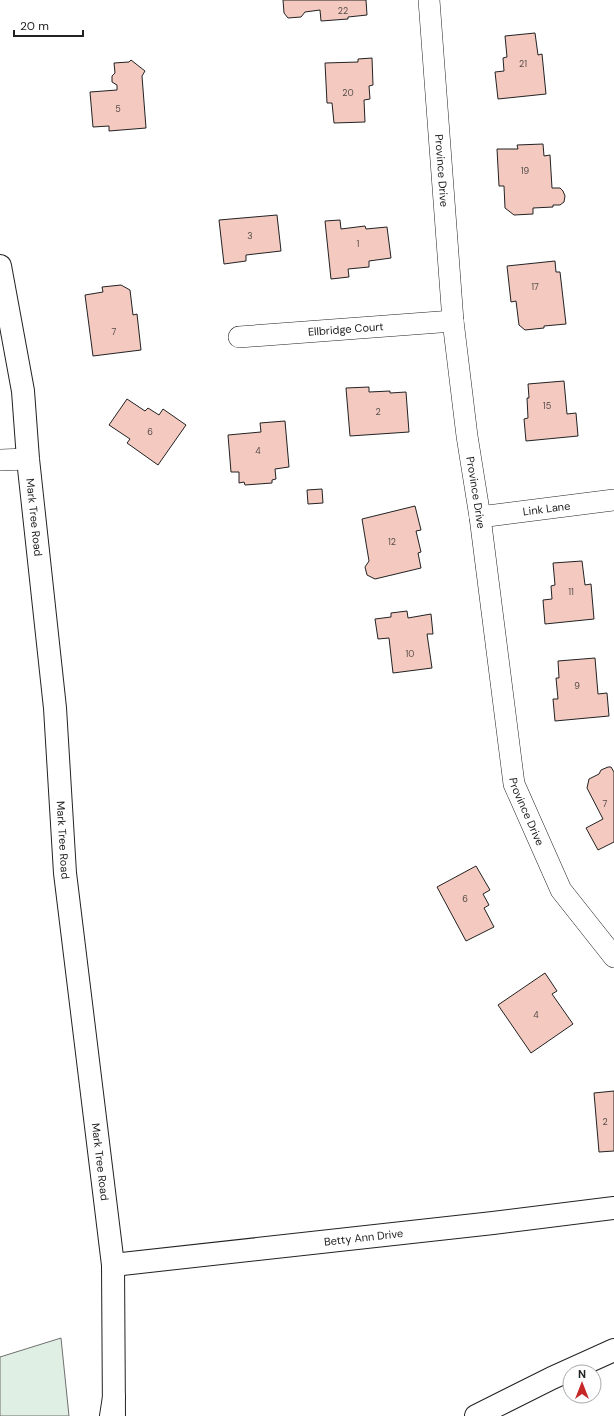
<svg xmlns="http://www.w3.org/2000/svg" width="614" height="1416" font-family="'DM Sans',sans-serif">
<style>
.green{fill:#e0efe3;stroke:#6f6f6f}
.building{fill:#f3c9c0;stroke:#222}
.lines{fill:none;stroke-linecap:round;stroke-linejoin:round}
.street-casing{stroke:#222;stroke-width:22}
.secondary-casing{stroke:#222;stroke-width:24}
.highway-casing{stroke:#222;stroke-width:24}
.street{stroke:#fff;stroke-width:21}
.secondary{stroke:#fff;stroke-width:22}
.highway{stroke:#fff;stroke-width:22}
.labels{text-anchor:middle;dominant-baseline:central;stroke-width:3;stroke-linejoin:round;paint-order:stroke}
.number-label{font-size:9px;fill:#564c4a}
.street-label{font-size:11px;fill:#222;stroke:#fff}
</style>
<rect width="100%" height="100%" fill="#fff"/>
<!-- green -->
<path class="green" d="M 61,1338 L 69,1416 L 0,1416 L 0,1357 Z"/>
<!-- building -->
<g class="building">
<path d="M 283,0 L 366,0 L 367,15 L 348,17 L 348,19 L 321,21 L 320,10 L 305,12 L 301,17 L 288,18 L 284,13 Z"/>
<path d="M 535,33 L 538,55 L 542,54 L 546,94 L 498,99 L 495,72 L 504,71 L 503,58 L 507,57 L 505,36 Z"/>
<path d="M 372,58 L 373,85 L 369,86 L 370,99 L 364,100 L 365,122 L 334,123 L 332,103 L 327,103 L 325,63 L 358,62 L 358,59 Z"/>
<path d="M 131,60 L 145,71 L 142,76 L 146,128 L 109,131 L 109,126 L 93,127 L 90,92 L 117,90 L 117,85 L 112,82 L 112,76 L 115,73 L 114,63 L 129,62 Z"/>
<path d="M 543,144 L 544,156 L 550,155 L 552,188 L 560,188 L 563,191 L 565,196 L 564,202 L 560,205 L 553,205 L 553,207 L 533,208 L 533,214 L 514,215 L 505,208 L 504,186 L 499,186 L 497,149 L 518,149 L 517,145 Z"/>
<path d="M 277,215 L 281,251 L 246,255 L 246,261 L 224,264 L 219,220 Z"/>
<path d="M 340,220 L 341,229 L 365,226 L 366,229 L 387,227 L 391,258 L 369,261 L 369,267 L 348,269 L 349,277 L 331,279 L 325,221 Z"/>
<path d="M 555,261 L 556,272 L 560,272 L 566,324 L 544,326 L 544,328 L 525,330 L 519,325 L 516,301 L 511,302 L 507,266 Z"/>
<path d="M 121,285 L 130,290 L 133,315 L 137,314 L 141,350 L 93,356 L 85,295 L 103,292 L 102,287 Z"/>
<path d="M 564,381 L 567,414 L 576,413 L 578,436 L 526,441 L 524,419 L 528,418 L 527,398 L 529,398 L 528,384 Z"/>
<path d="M 369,387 L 369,392 L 390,391 L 390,393 L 406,392 L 409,432 L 350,436 L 346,388 Z"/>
<path d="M 127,399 L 145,411 L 148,408 L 159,415 L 163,409 L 186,425 L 158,465 L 127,443 L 130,439 L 109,425 Z"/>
<path d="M 285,421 L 289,467 L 275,469 L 276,479 L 272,480 L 272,483 L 245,485 L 244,482 L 239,483 L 239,472 L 231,472 L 228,435 L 261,432 L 260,423 Z"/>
<path d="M 322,489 L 323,503 L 308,504 L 307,490 Z"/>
<path d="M 415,506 L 421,530 L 416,531 L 421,552 L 418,553 L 421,568 L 375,579 L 367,575 L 365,567 L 369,561 L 362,519 Z"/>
<path d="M 582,561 L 585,585 L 591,584 L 594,619 L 545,624 L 543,600 L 552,599 L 551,586 L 555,585 L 553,563 Z"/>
<path d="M 407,611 L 408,618 L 431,614 L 433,634 L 427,634 L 432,668 L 393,673 L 389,638 L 378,639 L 375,619 L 391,617 L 391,613 Z"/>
<path d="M 595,658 L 598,694 L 607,693 L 609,716 L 555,721 L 553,699 L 558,699 L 556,678 L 559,678 L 558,661 Z"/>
<path d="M 608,767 L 611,767 L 614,772 L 614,842 L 598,850 L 586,828 L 603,819 L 587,788 L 589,779 L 599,774 L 601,770 Z"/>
<path d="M 476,866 L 490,890 L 483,894 L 489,905 L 484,908 L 494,927 L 466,941 L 437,887 Z"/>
<path d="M 545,973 L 557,991 L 552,994 L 573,1024 L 531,1053 L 498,1005 Z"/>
<path d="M 614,1091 L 614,1151 L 599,1152 L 594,1093 Z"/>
</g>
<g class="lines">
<defs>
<g id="street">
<path id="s1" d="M 429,0 L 453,321 L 467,436 L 480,517 L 514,784 L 561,890 L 614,957"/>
<path id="s2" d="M 239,337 L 453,321"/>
<path d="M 0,460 L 28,459"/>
<path id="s3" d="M 480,517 L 614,500"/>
</g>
<g id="secondary">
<path id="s4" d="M 0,266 L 23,391 L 28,459 L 55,708 L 65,873 L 113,1265 L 114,1416"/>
<path id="s5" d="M 113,1265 L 493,1223 L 614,1208"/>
</g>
<g id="highway">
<path d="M 111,1416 L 114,1397"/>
<path d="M 476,1416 L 552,1378 L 614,1350"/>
</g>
</defs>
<!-- street casing -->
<use href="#street" class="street-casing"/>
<!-- secondary casing -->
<use href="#secondary" class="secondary-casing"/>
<!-- highway casing -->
<use href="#highway" class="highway-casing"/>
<!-- street -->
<use href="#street" class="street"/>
<!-- secondary -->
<use href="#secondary" class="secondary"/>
<!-- highway -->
<use href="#highway" class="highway"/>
</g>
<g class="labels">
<!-- number labels -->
<g class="number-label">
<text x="343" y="11">22</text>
<text x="523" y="64">21</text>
<text x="348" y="93">20</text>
<text x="118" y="109">5</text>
<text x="525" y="171">19</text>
<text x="250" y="236">3</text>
<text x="358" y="244">1</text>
<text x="535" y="287">17</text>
<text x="114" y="332">7</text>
<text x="547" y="406">15</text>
<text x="378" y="412">2</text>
<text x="150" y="432">6</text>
<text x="258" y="451">4</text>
<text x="392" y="542">12</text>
<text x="571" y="592">11</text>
<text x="410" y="654">10</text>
<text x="577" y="686">9</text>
<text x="605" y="804">7</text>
<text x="465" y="899">6</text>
<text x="536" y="1015">4</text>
<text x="605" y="1122">2</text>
</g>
<!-- street labels -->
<g class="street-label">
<text stroke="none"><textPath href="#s1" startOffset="171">Province Drive</textPath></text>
<text stroke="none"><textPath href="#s2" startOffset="107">Ellbridge Court</textPath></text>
<text stroke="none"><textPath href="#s1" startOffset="495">Province Drive</textPath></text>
<text stroke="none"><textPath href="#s3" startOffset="67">Link Lane</textPath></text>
<text stroke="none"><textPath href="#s4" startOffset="254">Mark Tree Road</textPath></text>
<text stroke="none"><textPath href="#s1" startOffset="819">Province Drive</textPath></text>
<text stroke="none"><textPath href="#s4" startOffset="578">Mark Tree Road</textPath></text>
<text stroke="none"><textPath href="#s4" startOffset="902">Mark Tree Road</textPath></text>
<text stroke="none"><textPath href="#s5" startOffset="252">Betty Ann Drive</textPath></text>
</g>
</g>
<!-- north arrow -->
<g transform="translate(582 1384)"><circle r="19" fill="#ffffff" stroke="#a7a7a7"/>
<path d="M0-3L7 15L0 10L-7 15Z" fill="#c62828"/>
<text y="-6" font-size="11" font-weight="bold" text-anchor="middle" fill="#222222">N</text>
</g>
<!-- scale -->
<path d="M14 30v6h69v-6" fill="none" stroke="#222222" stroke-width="2"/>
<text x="20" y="30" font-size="12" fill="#222222" stroke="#ffffff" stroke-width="3" paint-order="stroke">20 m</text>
</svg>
